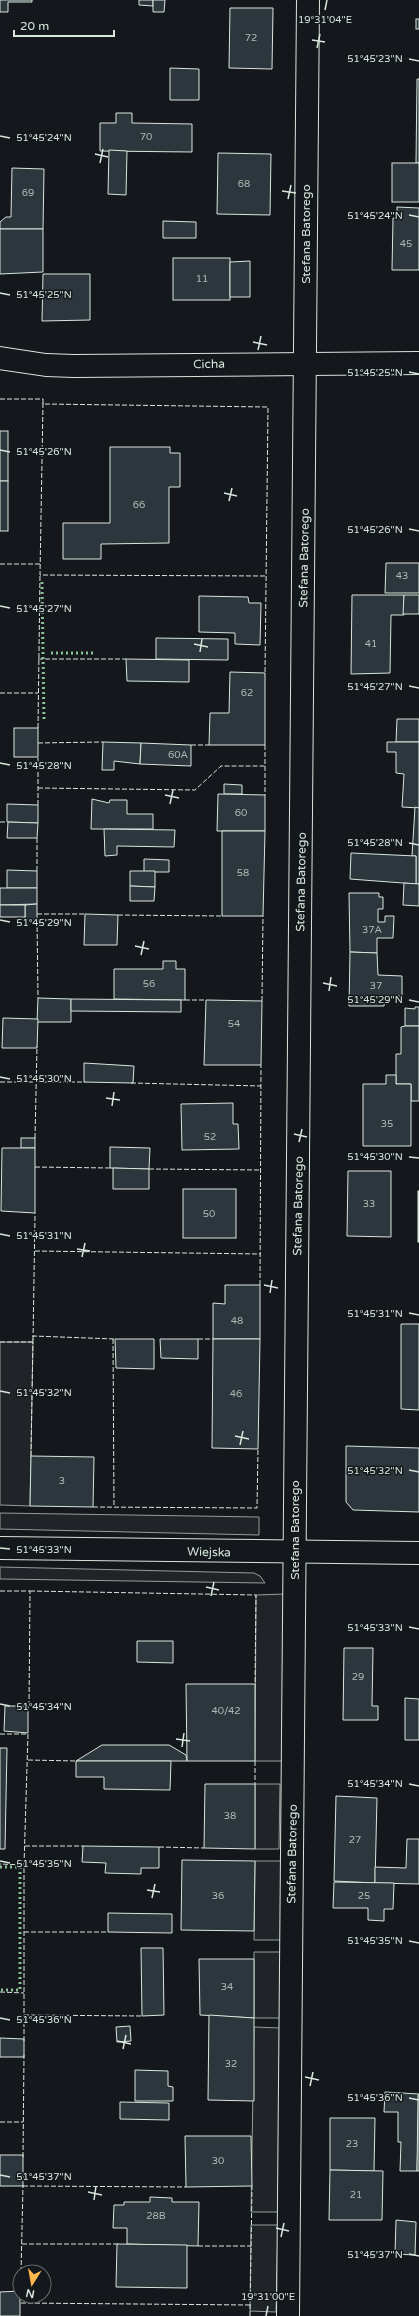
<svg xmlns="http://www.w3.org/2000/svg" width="419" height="2316" font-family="'Varela Round',sans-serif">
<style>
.green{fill:#202428;stroke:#939e99}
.building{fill:#2c363c;stroke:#d8e6dc}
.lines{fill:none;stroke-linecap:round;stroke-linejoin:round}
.street-casing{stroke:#d8e6dc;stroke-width:24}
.street{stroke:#14181c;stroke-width:22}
.hedge{stroke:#8ac095;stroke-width:3;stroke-dasharray:2 3;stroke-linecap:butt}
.fence{stroke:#d8e6dc;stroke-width:1;stroke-dasharray:5 2;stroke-linecap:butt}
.ticks{fill:none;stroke:#d8e6dc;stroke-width:1.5}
.labels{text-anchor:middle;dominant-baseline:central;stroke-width:3;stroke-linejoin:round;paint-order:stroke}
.number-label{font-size:10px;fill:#adbab4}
.street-label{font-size:12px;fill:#d8e6dc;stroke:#14181c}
.ticks-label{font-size:10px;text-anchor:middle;fill:#d8e6dc;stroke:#14181c;stroke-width:3;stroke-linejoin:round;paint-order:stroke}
</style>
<rect width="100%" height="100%" fill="#14181c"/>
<!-- green -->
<g class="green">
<path d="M 0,1342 L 33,1342 L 30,1506 L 0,1505 Z"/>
<path d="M 0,1513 L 259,1517 L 259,1535 L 0,1529 Z"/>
<path d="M 0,1567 L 254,1573 L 260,1576 L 265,1583 L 0,1579 Z"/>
<path d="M 285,1594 L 286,1761 L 255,1761 L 256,1595 Z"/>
<path d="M 255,1784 L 280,1784 L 279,1849 L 255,1849 Z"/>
<path d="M 255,1861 L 282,1861 L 281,1940 L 254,1940 Z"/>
<path d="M 254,1952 L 281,1952 L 280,2018 L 254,2018 Z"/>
<path d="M 254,2027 L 280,2028 L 278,2212 L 251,2212 Z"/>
<path d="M 251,2225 L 278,2225 L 276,2312 L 250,2311 Z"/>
</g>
<!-- building -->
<g class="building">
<path d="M 0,0 L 32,0 L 32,2 L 8,2 L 8,12 L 0,12 Z"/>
<path d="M 139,0 L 153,0 L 153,6 L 139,5 Z"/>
<path d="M 153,0 L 165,0 L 164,12 L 153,12 Z"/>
<path d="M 230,8 L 273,8 L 272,69 L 229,68 Z"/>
<rect x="416" y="19" width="3" height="10"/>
<path d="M 170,68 L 199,69 L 199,100 L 170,100 Z"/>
<path d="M 417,79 L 419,79 L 419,163 L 416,163 Z"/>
<path d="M 116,113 L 132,113 L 132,123 L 192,124 L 192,152 L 100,151 L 100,123 L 116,123 Z"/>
<path d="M 109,150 L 127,151 L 126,195 L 108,194 Z"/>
<path d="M 218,153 L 271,154 L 270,215 L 217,214 Z"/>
<rect x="392" y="163" width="27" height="39"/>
<path d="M 12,168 L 44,169 L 43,229 L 0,229 L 0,222 L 6,217 L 11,217 Z"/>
<path d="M 397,207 L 419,208 L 419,270 L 392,270 L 393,218 L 397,218 Z"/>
<path d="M 163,221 L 196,222 L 196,238 L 163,238 Z"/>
<path d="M 0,229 L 43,229 L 43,272 L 0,274 Z"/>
<rect x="173" y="258" width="57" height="42"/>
<path d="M 250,261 L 250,297 L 230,297 L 230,262 Z"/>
<path d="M 43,274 L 90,274 L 90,320 L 42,321 Z"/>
<rect x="0" y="431" width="8" height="50"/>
<path d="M 110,447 L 170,447 L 170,453 L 180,453 L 180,487 L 169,487 L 169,543 L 101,544 L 101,559 L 63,559 L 63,523 L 110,523 Z"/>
<rect x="0" y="481" width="8" height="50"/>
<path d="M 386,563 L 419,563 L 419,593 L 385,593 Z"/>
<path d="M 352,595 L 404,595 L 404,615 L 391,615 L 390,673 L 351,674 Z"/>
<path d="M 404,595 L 419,595 L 419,614 L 403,614 Z"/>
<path d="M 199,596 L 248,597 L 249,603 L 261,603 L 260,645 L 235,644 L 235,633 L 199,632 Z"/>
<path d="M 156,638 L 228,639 L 228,660 L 156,659 Z"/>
<path d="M 126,659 L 189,660 L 189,682 L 127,681 Z"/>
<path d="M 230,672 L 265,673 L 265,745 L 209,745 L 210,713 L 229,713 Z"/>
<path d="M 397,719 L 419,719 L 419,742 L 396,742 Z"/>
<rect x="14" y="728" width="24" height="29"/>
<path d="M 103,742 L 141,743 L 140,764 L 114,761 L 114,770 L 102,770 Z"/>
<path d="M 387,742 L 419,742 L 419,808 L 402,807 L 404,774 L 396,773 L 396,752 L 387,752 Z"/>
<path d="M 141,743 L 191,745 L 191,766 L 140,764 Z"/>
<path d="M 224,784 L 242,785 L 242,794 L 224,794 Z"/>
<path d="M 218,794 L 265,795 L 265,831 L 217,831 Z"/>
<path d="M 92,799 L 109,803 L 110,800 L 127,800 L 127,814 L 153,814 L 153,829 L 91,829 Z"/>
<path d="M 7,804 L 38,805 L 38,823 L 7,822 Z"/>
<path d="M 415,807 L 419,808 L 419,884 L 416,884 L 416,856 L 412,856 Z"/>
<path d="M 8,822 L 38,823 L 37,838 L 7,838 Z"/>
<path d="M 104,829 L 175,830 L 174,847 L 117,846 L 117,855 L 105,856 Z"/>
<path d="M 222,831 L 265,831 L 263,916 L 222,916 Z"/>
<path d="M 351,853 L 416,856 L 416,884 L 350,879 Z"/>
<path d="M 144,859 L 169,860 L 169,872 L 144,872 Z"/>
<path d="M 7,870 L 37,871 L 37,888 L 7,888 Z"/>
<path d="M 130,871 L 155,871 L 155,887 L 130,886 Z"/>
<path d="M 404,883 L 419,884 L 419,906 L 403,905 Z"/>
<path d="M 130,886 L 155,887 L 154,901 L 130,901 Z"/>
<path d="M 0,888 L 37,888 L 37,904 L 0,905 Z"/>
<path d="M 349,893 L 379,893 L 379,897 L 383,897 L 383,909 L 378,909 L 378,922 L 385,922 L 385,916 L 394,916 L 393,938 L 377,938 L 377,953 L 350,952 Z"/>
<path d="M 37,904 L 37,920 L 25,920 L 25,905 Z"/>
<rect x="0" y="905" width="25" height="12"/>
<path d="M 85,914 L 118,915 L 117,945 L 84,945 Z"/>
<path d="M 350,952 L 377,953 L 378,975 L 402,976 L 402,996 L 385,996 L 384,1006 L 349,1006 Z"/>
<path d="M 163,961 L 176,961 L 176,969 L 185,969 L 185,1000 L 114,999 L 114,969 L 163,969 Z"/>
<path d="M 38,998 L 71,999 L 71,1022 L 37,1022 Z"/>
<path d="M 71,999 L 181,1000 L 181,1012 L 71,1011 Z"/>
<path d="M 206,1000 L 262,1001 L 261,1065 L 204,1065 Z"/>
<path d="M 415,1007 L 419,1007 L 419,1026 L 405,1026 L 405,1008 L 415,1009 Z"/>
<path d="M 3,1018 L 38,1019 L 37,1048 L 2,1048 Z"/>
<path d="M 405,1026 L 419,1026 L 419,1101 L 411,1101 L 411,1084 L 396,1084 L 396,1054 L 401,1054 L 401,1027 Z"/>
<path d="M 84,1063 L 134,1066 L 133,1083 L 84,1082 Z"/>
<path d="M 386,1075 L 396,1075 L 396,1084 L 411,1084 L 411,1146 L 363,1146 L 363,1084 L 386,1084 Z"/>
<path d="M 233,1103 L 233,1124 L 238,1124 L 239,1149 L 182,1150 L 181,1104 Z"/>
<rect x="21" y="1138" width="14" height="10"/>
<path d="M 110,1147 L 150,1148 L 149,1169 L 110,1168 Z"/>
<path d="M 2,1148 L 35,1148 L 35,1213 L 1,1211 Z"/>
<path d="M 113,1168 L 149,1169 L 149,1189 L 113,1189 Z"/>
<path d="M 348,1171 L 391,1171 L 391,1237 L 347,1236 Z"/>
<rect x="183" y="1189" width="53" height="49"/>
<rect x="418" y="1191" width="1" height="51"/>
<path d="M 225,1285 L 260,1285 L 260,1339 L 213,1339 L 213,1303 L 225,1304 Z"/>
<path d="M 401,1324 L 419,1324 L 419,1410 L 401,1409 Z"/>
<path d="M 115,1339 L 154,1339 L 154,1369 L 116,1368 Z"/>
<path d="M 160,1339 L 198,1339 L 198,1359 L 161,1358 Z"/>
<path d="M 213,1339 L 260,1339 L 258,1449 L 212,1448 Z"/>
<path d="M 346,1446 L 419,1448 L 419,1512 L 353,1510 L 346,1502 Z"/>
<path d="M 31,1456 L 94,1457 L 93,1507 L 30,1506 Z"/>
<path d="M 137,1641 L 173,1641 L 173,1663 L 137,1662 Z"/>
<path d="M 344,1648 L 373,1648 L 372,1706 L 378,1706 L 378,1720 L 343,1720 Z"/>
<path d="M 186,1684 L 255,1684 L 255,1761 L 187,1761 Z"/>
<path d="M 405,1698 L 419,1699 L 419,1740 L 405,1740 Z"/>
<path d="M 5,1706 L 28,1706 L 28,1733 L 4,1731 Z"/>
<path d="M 102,1745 L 169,1745 L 186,1755 L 187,1761 L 76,1761 Z"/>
<path d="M 0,1748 L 7,1748 L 5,1849 L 0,1849 Z"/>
<path d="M 76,1761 L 171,1761 L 170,1790 L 104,1789 L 104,1777 L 76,1777 Z"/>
<path d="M 205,1784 L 255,1784 L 255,1849 L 204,1848 Z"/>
<path d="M 336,1796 L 377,1798 L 375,1883 L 334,1881 Z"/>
<path d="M 407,1839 L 419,1839 L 419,1884 L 375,1883 L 375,1867 L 406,1868 Z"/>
<path d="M 83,1846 L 159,1847 L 159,1868 L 141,1868 L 141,1874 L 105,1873 L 106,1863 L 82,1862 Z"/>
<path d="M 182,1860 L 255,1861 L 254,1931 L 181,1930 Z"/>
<path d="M 334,1882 L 394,1883 L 393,1909 L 384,1909 L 384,1921 L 368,1920 L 368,1908 L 333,1908 Z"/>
<path d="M 108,1913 L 172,1914 L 172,1933 L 108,1932 Z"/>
<path d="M 141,1948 L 163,1948 L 164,2015 L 142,2016 Z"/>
<path d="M 199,1959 L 254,1959 L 254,2018 L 200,2015 Z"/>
<path d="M 209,2015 L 254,2018 L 254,2101 L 208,2100 Z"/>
<path d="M 130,2026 L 131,2041 L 117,2042 L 116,2027 Z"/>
<path d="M 0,2038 L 24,2039 L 24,2057 L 0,2057 Z"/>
<path d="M 135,2070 L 168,2071 L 168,2086 L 173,2087 L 173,2101 L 135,2101 Z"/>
<path d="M 385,2092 L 419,2094 L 417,2171 L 400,2171 L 401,2142 L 398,2142 L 398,2112 L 384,2112 Z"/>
<path d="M 418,2095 L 419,2095 L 419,2171 L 417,2171 Z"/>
<path d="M 120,2102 L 169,2103 L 169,2120 L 120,2119 Z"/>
<path d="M 330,2118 L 375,2118 L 374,2171 L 330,2170 Z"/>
<path d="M 185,2136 L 251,2136 L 252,2186 L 186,2187 Z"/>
<rect x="0" y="2155" width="23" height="31"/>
<path d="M 330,2170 L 383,2171 L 382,2220 L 329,2220 Z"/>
<path d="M 150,2197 L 172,2198 L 172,2202 L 199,2202 L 198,2246 L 127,2244 L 127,2228 L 113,2228 L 114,2205 L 124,2205 L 124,2202 L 150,2202 Z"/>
<path d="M 396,2220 L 416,2222 L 415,2255 L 395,2254 Z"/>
<path d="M 117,2244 L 187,2245 L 187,2288 L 116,2287 Z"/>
<path d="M 20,2291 L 20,2316 L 0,2316 L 0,2292 Z"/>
</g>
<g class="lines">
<defs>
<g id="street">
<path d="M 0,358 L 46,365 L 74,366 L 419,363"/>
<path d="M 0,1548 L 419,1553"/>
<path d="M 288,2316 L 308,0"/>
</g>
</defs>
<!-- street casing -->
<use href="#street" class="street-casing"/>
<!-- street -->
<use href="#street" class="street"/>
<!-- hedge -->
<g class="hedge">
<path d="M 42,582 L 44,722"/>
<path d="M 51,653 L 94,653"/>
<path d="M 0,1867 L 20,1867 L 20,1990 L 0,1990"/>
</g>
<!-- fence -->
<g class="fence">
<path d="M 0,399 L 43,399"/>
<path d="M 43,399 L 43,404 L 268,407 L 265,673"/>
<path d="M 43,403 L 40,575 L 266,576"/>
<path d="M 0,564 L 40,564"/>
<path d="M 38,659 L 126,659"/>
<path d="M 0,693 L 38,693"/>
<path d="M 38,728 L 40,575"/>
<path d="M 38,743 L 103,742"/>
<path d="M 191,745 L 209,745"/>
<path d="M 265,745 L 265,795"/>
<path d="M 38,788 L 195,790 L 221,766 L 265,766"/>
<path d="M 38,805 L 38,757"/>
<path d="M 0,822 L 7,822"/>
<path d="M 37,838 L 37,871"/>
<path d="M 37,914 L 85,914"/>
<path d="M 118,915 L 222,916"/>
<path d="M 37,920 L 38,998"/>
<path d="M 185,1000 L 206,1000"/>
<path d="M 262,1001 L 263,916"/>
<path d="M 0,1082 L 85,1082"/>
<path d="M 131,1083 L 261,1086"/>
<path d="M 35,1138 L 37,1046"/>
<path d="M 35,1167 L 110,1168"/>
<path d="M 149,1169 L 261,1170"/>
<path d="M 35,1251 L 261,1254"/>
<path d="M 260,1285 L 261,1065"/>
<path d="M 113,1339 L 114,1506"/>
<path d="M 198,1339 L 213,1339"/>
<path d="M 0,1342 L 33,1342 L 35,1213"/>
<path d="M 31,1456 L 33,1336 L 115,1339"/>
<path d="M 93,1507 L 257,1508 L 258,1449"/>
<path d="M 0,1591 L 30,1591 L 29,1708"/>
<path d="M 30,1591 L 256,1595 L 255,1684"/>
<path d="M 0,1734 L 28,1734 L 24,1865 L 0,1864"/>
<path d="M 28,1760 L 76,1761"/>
<path d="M 255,1761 L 255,1784"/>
<path d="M 25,1846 L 83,1846"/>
<path d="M 159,1847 L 204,1848"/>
<path d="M 24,1932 L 108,1932"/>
<path d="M 0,1992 L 24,1993"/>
<path d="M 24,2015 L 142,2016"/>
<path d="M 24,2041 L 24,1865"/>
<path d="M 0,2122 L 23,2122"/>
<path d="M 23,2157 L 24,2055"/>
<path d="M 23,2186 L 186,2187"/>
<path d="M 22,2244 L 120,2244"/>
<path d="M 198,2246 L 251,2246"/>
<path d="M 21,2272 L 23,2185"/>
<path d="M 21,2303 L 250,2305"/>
<path d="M 250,2316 L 252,2186"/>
</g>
</g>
<!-- ticks -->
<path class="ticks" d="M 325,10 L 327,0M 312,40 L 325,42M 317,48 L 320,34M 409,59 L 419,61M 0,136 L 10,138M 95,154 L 108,157M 100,163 L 103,149M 282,191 L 296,193M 288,199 L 291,185M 409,215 L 419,217M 0,293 L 10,295M 253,342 L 267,345M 258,350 L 261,336M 409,372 L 419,374M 0,450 L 10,452M 224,493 L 237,496M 229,501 L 232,488M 409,529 L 419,531M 0,606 L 10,608M 194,644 L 208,647M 200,652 L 202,639M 409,686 L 419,688M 0,763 L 10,765M 165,795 L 179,798M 170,804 L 173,790M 409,843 L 419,845M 0,920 L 10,922M 135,946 L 149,949M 141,955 L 144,941M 323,983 L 337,986M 329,991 L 331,977M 409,1000 L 419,1002M 0,1077 L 10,1079M 106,1098 L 120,1100M 112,1106 L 114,1092M 294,1134 L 307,1137M 299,1142 L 302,1129M 409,1157 L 419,1158M 0,1234 L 10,1236M 77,1249 L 90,1251M 82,1257 L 85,1243M 264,1285 L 278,1288M 270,1293 L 272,1280M 409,1313 L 419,1315M 0,1391 L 10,1393M 235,1436 L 249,1439M 240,1445 L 243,1431M 409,1470 L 419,1472M 0,1548 L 10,1549M 206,1587 L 219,1590M 211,1596 L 214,1582M 409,1627 L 419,1629M 0,1704 L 10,1706M 176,1739 L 190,1741M 182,1747 L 184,1733M 409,1784 L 419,1786M 0,1861 L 10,1863M 147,1890 L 160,1892M 152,1898 L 155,1884M 409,1941 L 419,1943M 0,2018 L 10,2020M 117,2041 L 131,2044M 123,2049 L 126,2035M 305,2077 L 319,2080M 310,2086 L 313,2072M 409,2098 L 419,2100M 0,2175 L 10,2177M 88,2192 L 102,2195M 94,2200 L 96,2186M 276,2228 L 289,2231M 281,2237 L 284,2223M 409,2254 L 419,2256M 266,2316 L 268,2306"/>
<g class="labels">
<!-- number labels -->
<g class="number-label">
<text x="251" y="38">72</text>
<text x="146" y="137">70</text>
<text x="244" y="184">68</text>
<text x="28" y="193">69</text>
<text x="406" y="244">45</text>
<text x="202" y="279">11</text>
<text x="139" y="505">66</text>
<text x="402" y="576">43</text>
<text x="371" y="644">41</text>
<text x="247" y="693">62</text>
<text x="178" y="755">60A</text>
<text x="241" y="813">60</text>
<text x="243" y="873">58</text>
<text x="372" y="930">37A</text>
<text x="149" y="984">56</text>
<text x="376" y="986">37</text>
<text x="234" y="1024">54</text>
<text x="387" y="1124">35</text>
<text x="210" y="1137">52</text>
<text x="369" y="1204">33</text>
<text x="209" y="1214">50</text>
<text x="237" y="1321">48</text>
<text x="236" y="1394">46</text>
<text x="62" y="1481">3</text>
<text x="358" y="1677">29</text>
<text x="226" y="1711">40/42</text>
<text x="230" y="1816">38</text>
<text x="355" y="1840">27</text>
<text x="218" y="1896">36</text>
<text x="364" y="1896">25</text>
<text x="227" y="1987">34</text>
<text x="231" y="2064">32</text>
<text x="352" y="2144">23</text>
<text x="218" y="2161">30</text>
<text x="356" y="2195">21</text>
<text x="156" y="2216">28B</text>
</g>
<!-- street labels -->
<g class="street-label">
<text transform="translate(306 234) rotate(-90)">Stefana Batorego</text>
<text transform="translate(209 364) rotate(-1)">Cicha</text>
<text transform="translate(304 558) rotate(-89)">Stefana Batorego</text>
<text transform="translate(301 882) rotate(-89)">Stefana Batorego</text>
<text transform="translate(298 1206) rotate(-89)">Stefana Batorego</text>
<text transform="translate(295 1530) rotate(-90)">Stefana Batorego</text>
<text transform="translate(209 1552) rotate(1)">Wiejska</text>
<text transform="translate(292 1854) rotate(-89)">Stefana Batorego</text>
</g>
</g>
<g class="ticks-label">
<text x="325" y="23">19°31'04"E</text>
<text x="375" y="62">51°45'23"N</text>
<text x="44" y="141">51°45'24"N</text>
<text x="375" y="219">51°45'24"N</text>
<text x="44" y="298">51°45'25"N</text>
<text x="375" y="376">51°45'25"N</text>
<text x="44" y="455">51°45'26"N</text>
<text x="375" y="533">51°45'26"N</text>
<text x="44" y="612">51°45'27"N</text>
<text x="375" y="690">51°45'27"N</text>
<text x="44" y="769">51°45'28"N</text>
<text x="375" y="846">51°45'28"N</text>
<text x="44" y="926">51°45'29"N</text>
<text x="375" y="1003">51°45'29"N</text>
<text x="44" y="1082">51°45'30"N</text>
<text x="375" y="1160">51°45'30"N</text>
<text x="44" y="1239">51°45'31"N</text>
<text x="375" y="1317">51°45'31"N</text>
<text x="44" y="1396">51°45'32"N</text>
<text x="375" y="1474">51°45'32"N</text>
<text x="44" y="1553">51°45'33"N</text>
<text x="375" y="1631">51°45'33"N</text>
<text x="44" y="1710">51°45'34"N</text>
<text x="375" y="1787">51°45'34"N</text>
<text x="44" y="1867">51°45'35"N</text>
<text x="375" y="1944">51°45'35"N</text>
<text x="44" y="2023">51°45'36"N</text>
<text x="375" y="2101">51°45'36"N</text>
<text x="44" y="2180">51°45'37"N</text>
<text x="375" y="2258">51°45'37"N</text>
<text x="268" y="2300">19°31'00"E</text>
</g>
<!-- north arrow -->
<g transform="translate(32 2284) rotate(191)"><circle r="19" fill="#14181c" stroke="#626a69"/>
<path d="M0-3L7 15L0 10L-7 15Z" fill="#ffb74d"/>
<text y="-6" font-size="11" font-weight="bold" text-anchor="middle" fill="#d8e6dc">N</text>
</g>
<!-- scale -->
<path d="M14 30v6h100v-6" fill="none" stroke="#d8e6dc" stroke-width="2"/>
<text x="20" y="30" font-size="12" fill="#d8e6dc" stroke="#14181c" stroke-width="3" paint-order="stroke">20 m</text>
</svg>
